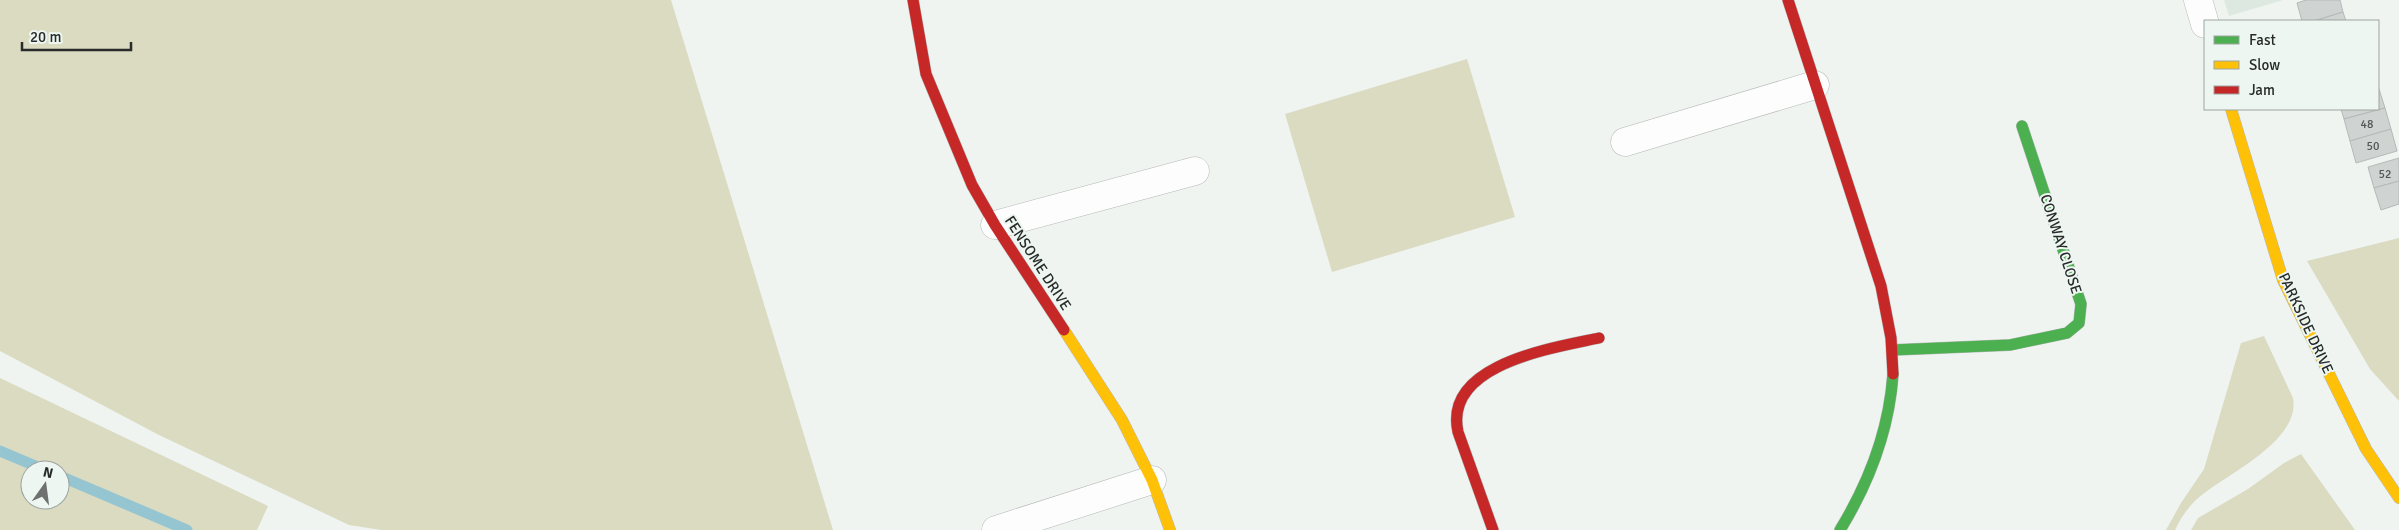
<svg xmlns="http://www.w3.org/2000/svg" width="2399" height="530" font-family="Signika,sans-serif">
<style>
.built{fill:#dde8e1}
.green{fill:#dadbc1;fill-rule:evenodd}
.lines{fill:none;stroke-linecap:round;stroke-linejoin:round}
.stream{stroke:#96c5d2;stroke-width:11}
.building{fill:#cfd3d1;stroke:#b5bab8}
.street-casing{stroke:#b5b9b7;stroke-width:29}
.fast-casing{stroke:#b5b9b7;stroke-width:12}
.slow-casing{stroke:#b5b9b7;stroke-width:12}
.jam-casing{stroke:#b5b9b7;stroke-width:12}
.street{stroke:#fdfdfd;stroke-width:28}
.fast{stroke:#4caf50;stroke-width:11}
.slow{stroke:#ffc107;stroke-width:11}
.jam{stroke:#c62828;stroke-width:11}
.labels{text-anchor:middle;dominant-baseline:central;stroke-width:4;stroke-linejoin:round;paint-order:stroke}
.number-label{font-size:12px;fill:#525554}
.street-label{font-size:15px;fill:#282b2a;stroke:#edf6f1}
</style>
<rect width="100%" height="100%" fill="#eff4f1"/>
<!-- built -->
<path class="built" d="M 2224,0 L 2283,0 L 2229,16 Z"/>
<!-- green -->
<g class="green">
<path d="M 0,0 L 671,0 L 833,530 L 381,530 L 349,525 L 159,435 L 0,351 Z"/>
<path d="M 1467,59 L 1515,217 L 1332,272 L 1285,114 Z"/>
<path d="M 2399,238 L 2399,401 L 2370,369 L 2307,261 Z"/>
<path d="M 2264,336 L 2293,398 C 2301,439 2230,473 2203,494 C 2191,503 2181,517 2175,530 L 2166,530 L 2181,503 L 2204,469 L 2241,343 Z"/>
<path d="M 0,378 L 268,506 L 257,530 L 0,530 ZM 30,470 L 60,470 L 60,500 L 30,500 Z"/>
<path d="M 2301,454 L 2355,530 L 2191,530 L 2198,518 L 2248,489 L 2284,463 Z"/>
</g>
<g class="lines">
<!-- stream -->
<g class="stream">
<path d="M 0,451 L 45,470"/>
<path d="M 60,476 L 187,530"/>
</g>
</g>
<!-- building -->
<g class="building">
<path d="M 2306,0 L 2340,0 L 2343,12 L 2314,21 L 2302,21 L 2297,3 Z"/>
<path d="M 2343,12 L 2346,21 L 2314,21 Z"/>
<path d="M 2378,86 L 2385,108 L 2344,119 L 2341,109 L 2378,109 Z"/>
<path d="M 2385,108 L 2391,129 L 2350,141 L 2344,119 Z"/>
<path d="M 2391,129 L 2397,151 L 2356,163 L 2350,141 Z"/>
<path d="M 2399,158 L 2399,181 L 2374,188 L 2368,167 Z"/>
<path d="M 2399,181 L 2399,204 L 2381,210 L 2374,188 Z"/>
</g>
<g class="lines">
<defs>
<g id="street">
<path d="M 2198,0 L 2205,24"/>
<path d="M 1625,142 L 1815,85"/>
<path d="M 995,225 L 1195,171"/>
<path d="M 996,530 L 1152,480"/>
</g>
<g id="fast">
<path d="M 1892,350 L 2010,345 L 2067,333 L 2079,323 L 2081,304 L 2022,126"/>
<path d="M 1840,530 C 1870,481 1889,431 1893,374"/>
</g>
<g id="slow">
<path d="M 2231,109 L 2283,280 L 2366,449 L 2399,498"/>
<path d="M 1064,330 L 1122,420 L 1152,480 L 1170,530"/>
</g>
<g id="jam">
<path d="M 913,0 L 926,74 L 972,185 L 995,225 L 1064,330"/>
<path d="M 1788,0 L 1881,286 L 1891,338 L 1893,374"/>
<path d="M 1493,530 L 1458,432 C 1443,364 1553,348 1599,338"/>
</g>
</defs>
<!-- street casing -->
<use href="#street" class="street-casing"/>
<!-- fast casing -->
<use href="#fast" class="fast-casing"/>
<!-- slow casing -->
<use href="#slow" class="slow-casing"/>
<!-- jam casing -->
<use href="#jam" class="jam-casing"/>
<!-- street -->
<use href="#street" class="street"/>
<!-- fast -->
<use href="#fast" class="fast"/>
<!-- slow -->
<use href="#slow" class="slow"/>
<!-- jam -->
<use href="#jam" class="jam"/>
</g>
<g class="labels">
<!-- number labels -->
<g class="number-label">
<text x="2367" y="124">48</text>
<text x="2373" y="146">50</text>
<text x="2385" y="174">52</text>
</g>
<!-- street labels -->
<g class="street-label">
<text transform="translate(2061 244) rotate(72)">CONWAY CLOSE</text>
<text transform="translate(1038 263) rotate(57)">FENSOME DRIVE</text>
<text transform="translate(2306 323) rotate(65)">PARKSIDE DRIVE</text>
</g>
</g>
<!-- legend -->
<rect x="2204" y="20" width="175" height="90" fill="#edf6f1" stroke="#9ea5a1"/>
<rect x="2214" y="36" width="25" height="8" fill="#4caf50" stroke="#9ea5a1"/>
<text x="2249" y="45" font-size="15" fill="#282b2a">Fast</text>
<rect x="2214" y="61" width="25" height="8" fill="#ffc107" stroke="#9ea5a1"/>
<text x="2249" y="70" font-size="15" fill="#282b2a">Slow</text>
<rect x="2214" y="86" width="25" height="8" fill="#c62828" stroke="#9ea5a1"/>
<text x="2249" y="95" font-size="15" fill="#282b2a">Jam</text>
<!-- north arrow -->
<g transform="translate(45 485) rotate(14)"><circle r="24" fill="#edf6f1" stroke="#9ea5a1"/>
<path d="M0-4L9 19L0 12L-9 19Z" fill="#6e7170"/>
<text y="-8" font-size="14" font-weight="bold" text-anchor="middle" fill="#282b2a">N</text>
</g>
<!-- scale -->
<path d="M22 42v8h109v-8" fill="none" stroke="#282b2a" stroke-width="2.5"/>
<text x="30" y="42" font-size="15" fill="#282b2a" stroke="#edf6f1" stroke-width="4" paint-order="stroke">20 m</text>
</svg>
